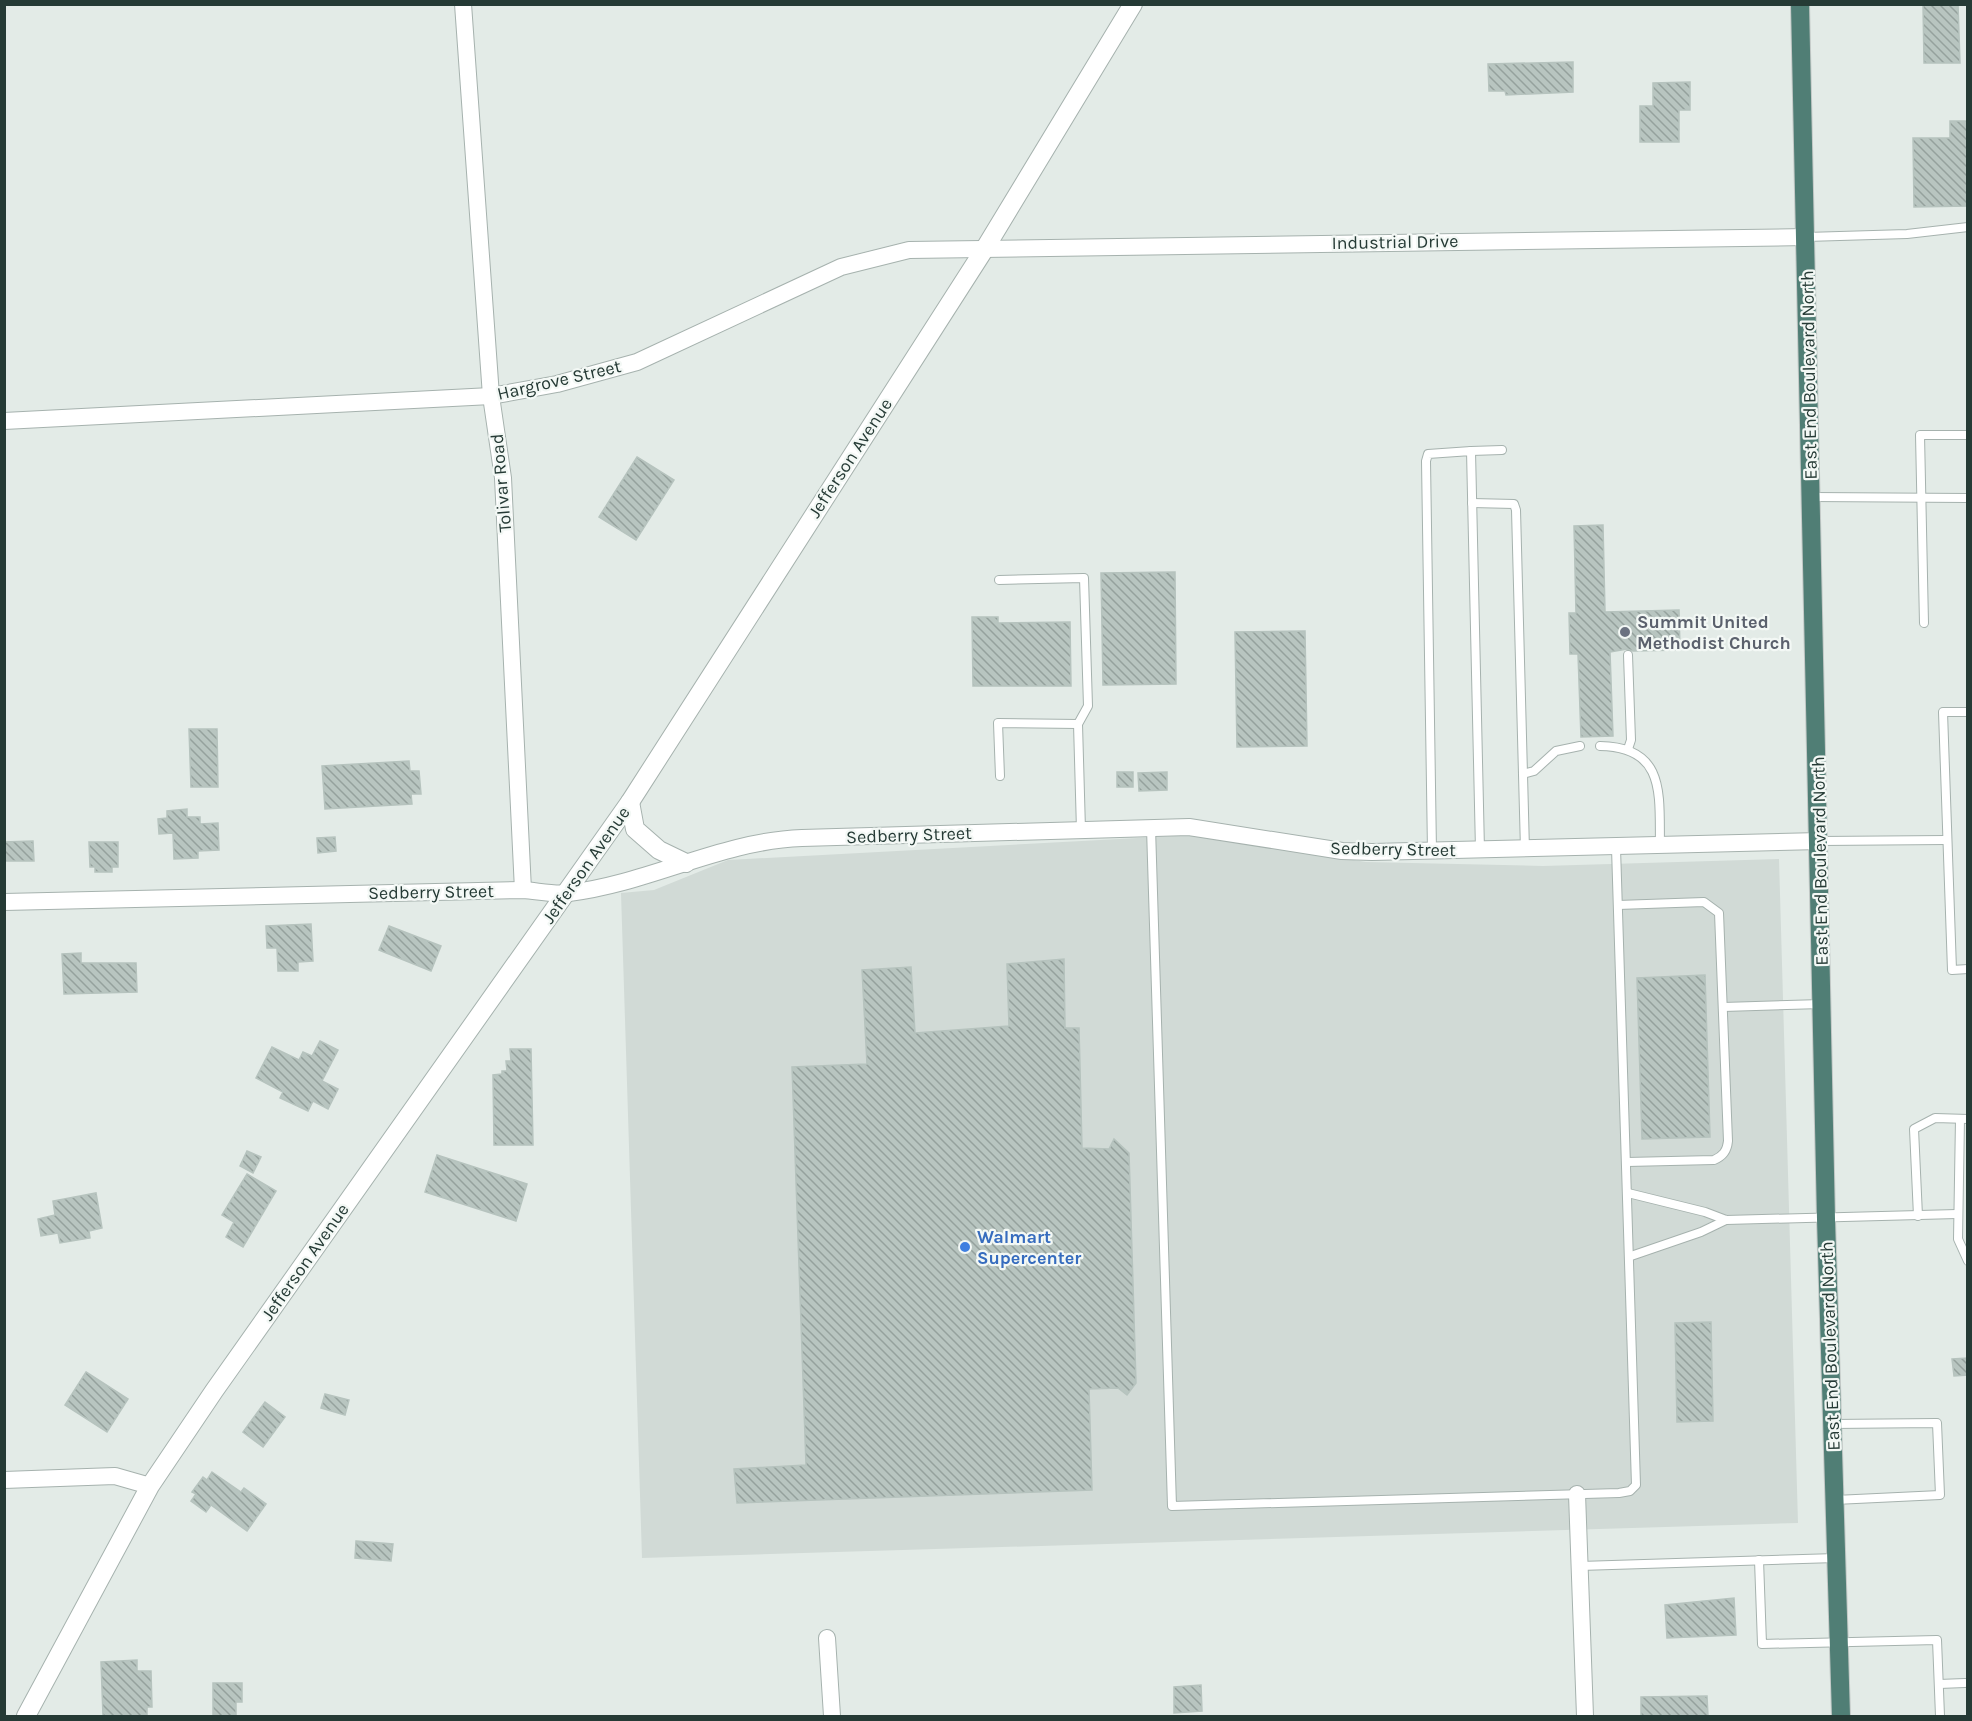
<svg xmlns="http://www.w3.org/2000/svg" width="1972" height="1721" font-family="Karla,sans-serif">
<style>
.built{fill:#d1dad6}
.building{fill:url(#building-back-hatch);stroke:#b6c3be;stroke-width:1.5}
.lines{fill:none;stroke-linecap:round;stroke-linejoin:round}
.service-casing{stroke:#a6b2ae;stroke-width:10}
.minor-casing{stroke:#a6b2ae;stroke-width:18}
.tertiary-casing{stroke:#a6b2ae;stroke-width:20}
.trunk-casing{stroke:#c2c8c6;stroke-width:20}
.service{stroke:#fff;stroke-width:8}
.minor{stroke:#fff;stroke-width:16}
.tertiary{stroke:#fff;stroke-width:18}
.trunk{stroke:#507e75;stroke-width:18}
.worship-dot{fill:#6b7280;stroke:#f3f8f5;stroke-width:2}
.shop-dot{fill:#3f7fe0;stroke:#f3f8f5;stroke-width:2}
.labels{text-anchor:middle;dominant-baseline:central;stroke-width:4.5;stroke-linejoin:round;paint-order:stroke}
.street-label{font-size:18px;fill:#253a35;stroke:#f3f8f5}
.worship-label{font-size:18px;font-weight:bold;fill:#5b616d;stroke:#f3f8f5;text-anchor:start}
.shop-label{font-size:18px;font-weight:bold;fill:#366cbe;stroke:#f3f8f5;text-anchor:start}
</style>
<defs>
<pattern id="building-back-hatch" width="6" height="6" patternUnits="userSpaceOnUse" patternTransform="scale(1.5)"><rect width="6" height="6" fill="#b8c5c0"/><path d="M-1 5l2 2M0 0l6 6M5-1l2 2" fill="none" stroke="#95a19d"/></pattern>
</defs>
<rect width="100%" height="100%" fill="#e3ebe7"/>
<!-- built -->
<path class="built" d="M 1194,835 L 1366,862 L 1543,866 L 1779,859 L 1798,1523 L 642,1558 L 621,893 L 654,890 L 728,860 Z"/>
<!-- building -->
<g class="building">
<path d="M 1923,4 L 1958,4 L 1960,63 L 1924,63 Z"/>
<path d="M 1573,62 L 1573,92 L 1506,95 L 1505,91 L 1489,91 L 1488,64 Z"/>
<path d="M 1690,82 L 1690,110 L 1679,110 L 1679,142 L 1640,142 L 1640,106 L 1653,106 L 1653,83 Z"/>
<path d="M 1950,121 L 1968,121 L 1968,206 L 1914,207 L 1913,138 L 1950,138 Z"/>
<path d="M 637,457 L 674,480 L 636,540 L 599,517 Z"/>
<path d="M 1603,525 L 1605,612 L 1679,610 L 1680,650 L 1633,651 L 1627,649 L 1610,652 L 1613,736 L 1581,737 L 1578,654 L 1570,654 L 1569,613 L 1576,613 L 1574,526 Z"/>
<path d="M 1175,572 L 1176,684 L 1103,685 L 1101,573 Z"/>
<path d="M 972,617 L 998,617 L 998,623 L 1070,622 L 1071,686 L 973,686 Z"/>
<path d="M 1305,631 L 1307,746 L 1237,747 L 1235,632 Z"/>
<path d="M 189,729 L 217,729 L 218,787 L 191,787 Z"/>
<path d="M 409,761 L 410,771 L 419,771 L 421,794 L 411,794 L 412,804 L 325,809 L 322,766 Z"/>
<rect x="1117" y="772" width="16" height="15"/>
<path d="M 1167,772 L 1167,790 L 1139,791 L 1138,773 Z"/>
<path d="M 187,809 L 187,817 L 200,817 L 200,824 L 218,823 L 219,850 L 198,851 L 198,858 L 174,859 L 173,833 L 159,834 L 158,819 L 167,818 L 167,811 Z"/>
<path d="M 335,837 L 336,851 L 318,853 L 317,838 Z"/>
<path d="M 33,841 L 34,861 L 4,861 L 4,842 Z"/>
<path d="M 89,842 L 118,842 L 118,867 L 112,867 L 112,872 L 95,872 L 95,867 L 90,867 Z"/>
<path d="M 311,924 L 313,961 L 298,962 L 298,971 L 278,971 L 277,948 L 267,948 L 266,926 Z"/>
<path d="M 389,926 L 441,946 L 431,971 L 379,950 Z"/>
<path d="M 81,953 L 81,963 L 136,963 L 137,992 L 64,994 L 62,954 Z"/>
<path d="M 1064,959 L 1065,1028 L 1079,1028 L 1082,1148 L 1109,1149 L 1114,1139 L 1129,1153 L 1136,1383 L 1127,1395 L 1118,1388 L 1089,1389 L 1092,1490 L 737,1503 L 734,1469 L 806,1465 L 792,1067 L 867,1064 L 862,970 L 911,967 L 915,1033 L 1009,1026 L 1007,964 Z"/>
<path d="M 1705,975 L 1710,1137 L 1642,1139 L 1637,978 Z"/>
<path d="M 320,1041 L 338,1050 L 322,1081 L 338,1089 L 328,1109 L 313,1101 L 308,1111 L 280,1098 L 283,1092 L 256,1078 L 272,1047 L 299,1060 L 303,1052 L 312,1056 Z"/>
<path d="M 510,1049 L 531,1049 L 533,1145 L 494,1145 L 493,1075 L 502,1074 L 502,1071 L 507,1071 L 506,1061 L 511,1061 Z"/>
<path d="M 247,1151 L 261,1157 L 253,1173 L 240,1166 Z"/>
<path d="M 437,1155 L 527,1184 L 516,1221 L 425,1192 Z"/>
<path d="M 247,1174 L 276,1191 L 243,1247 L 226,1237 L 234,1222 L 222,1215 Z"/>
<path d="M 96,1193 L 102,1228 L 89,1231 L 90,1238 L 60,1243 L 58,1233 L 41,1236 L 38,1219 L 55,1215 L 53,1201 Z"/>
<path d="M 1711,1322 L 1713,1421 L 1677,1422 L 1675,1323 Z"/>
<path d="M 1968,1358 L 1968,1375 L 1954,1376 L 1952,1359 Z"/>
<path d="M 86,1372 L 128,1399 L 107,1432 L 65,1405 Z"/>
<path d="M 325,1394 L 349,1400 L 345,1415 L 321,1408 Z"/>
<path d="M 265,1402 L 285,1417 L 263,1447 L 243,1432 Z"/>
<path d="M 212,1472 L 241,1492 L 244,1488 L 266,1504 L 247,1531 L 211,1505 L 206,1512 L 191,1501 L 196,1494 L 192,1492 L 203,1477 L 207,1480 Z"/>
<path d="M 356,1541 L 393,1544 L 391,1561 L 355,1558 Z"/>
<path d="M 1734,1598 L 1736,1635 L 1667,1638 L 1665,1605 Z"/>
<path d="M 137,1660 L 137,1671 L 151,1671 L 152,1707 L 147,1707 L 147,1716 L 103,1716 L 101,1662 Z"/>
<path d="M 213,1683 L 242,1683 L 242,1702 L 236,1702 L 236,1716 L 213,1716 Z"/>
<path d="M 1201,1685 L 1202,1711 L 1174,1713 L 1174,1687 Z"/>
<path d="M 1707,1696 L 1708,1716 L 1641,1716 L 1641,1697 Z"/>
</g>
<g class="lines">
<defs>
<g id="service">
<path d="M 1806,237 L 1907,234 L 1968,227"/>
<path d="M 1471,451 L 1502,450"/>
<path d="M 1812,497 L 1968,498"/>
<path d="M 1472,503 L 1514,504 L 1516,510 L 1525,850"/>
<path d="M 999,580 L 1084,578 L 1088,706 L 1078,724 L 1081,830"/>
<path d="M 1924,623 L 1920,435 L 1968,435"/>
<path d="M 1628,655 L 1631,740 L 1628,749"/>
<path d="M 1968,712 L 1943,712 L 1952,970 L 1968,969"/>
<path d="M 1600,746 C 1667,747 1659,796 1660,847"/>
<path d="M 1523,774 L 1534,771 L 1556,751 L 1580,746"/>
<path d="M 1000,776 L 998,723 L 1078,724"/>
<path d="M 1151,828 L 1172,1506 L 1619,1493 L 1630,1491 L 1636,1485 L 1616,848"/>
<path d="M 1820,841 L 1947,840"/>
<path d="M 1432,851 L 1426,461 L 1428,454 L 1471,451 L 1480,850"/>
<path d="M 1618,905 L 1704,902 L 1719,913 L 1728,1141 C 1727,1151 1723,1156 1714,1160 L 1627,1162"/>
<path d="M 1723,1007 L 1822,1004"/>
<path d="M 1960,1119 L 1958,1239 L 1968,1261"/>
<path d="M 1628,1193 L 1705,1212 L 1726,1220 L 1957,1214"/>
<path d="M 1918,1216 L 1914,1129 L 1935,1118 L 1968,1119"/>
<path d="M 1631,1256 L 1701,1232 L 1726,1220"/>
<path d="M 1832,1424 L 1937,1423 L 1940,1495 L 1835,1500"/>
<path d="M 1759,1560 L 1762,1644 L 1937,1640 L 1940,1716"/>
<path d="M 1580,1566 L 1836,1558"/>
<path d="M 1939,1684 L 1965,1683"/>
</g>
<g id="minor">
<path d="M 463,4 L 491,396 L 503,478 L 523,890"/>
<path d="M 4,421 L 491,396 L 557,384 L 637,362 L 841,267 L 909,250 L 1806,237"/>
<path d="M 4,902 L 523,890 C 538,891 554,895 569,893 C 650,883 721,841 802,838 L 1189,827 L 1342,851 L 1372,852 L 1820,841"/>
<path d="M 4,1480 L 115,1476 L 150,1486"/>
<path d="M 1577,1494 L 1585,1716"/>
<path d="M 827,1638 L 832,1716"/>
</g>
<g id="tertiary">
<path d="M 630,802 L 635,829 L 659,850 L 686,863"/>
<path d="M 26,1716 L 150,1486 L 214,1391 L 630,802 L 984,250 L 1133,4"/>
</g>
<path id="trunk" d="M 1800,4 L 1826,1219 L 1841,1716"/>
</defs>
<!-- service casing -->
<use href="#service" class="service-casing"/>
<!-- minor casing -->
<use href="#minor" class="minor-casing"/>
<!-- tertiary casing -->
<use href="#tertiary" class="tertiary-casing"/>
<!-- trunk casing -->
<use href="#trunk" class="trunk-casing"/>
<!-- service -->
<use href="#service" class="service"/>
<!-- minor -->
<use href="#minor" class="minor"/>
<!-- tertiary -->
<use href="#tertiary" class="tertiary"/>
<!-- trunk -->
<use href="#trunk" class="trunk"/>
</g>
<!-- markers -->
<circle class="worship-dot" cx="1625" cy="632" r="6"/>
<circle class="shop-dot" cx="965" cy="1247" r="6"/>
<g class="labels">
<!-- street labels -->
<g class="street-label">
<text transform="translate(1395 242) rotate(-1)">Industrial Drive</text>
<text transform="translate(1809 375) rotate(-91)">East End Boulevard North</text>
<text transform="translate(559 380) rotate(-13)">Hargrove Street</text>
<text transform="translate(850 458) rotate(-57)">Jefferson Avenue</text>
<text transform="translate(501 483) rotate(-95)">Tolivar Road</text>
<text transform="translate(909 835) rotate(-2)">Sedberry Street</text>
<text transform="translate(1393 849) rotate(1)">Sedberry Street</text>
<text transform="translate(1820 861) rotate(-91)">East End Boulevard North</text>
<text transform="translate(586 865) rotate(-55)">Jefferson Avenue</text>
<text transform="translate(431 892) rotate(-1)">Sedberry Street</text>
<text transform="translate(305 1262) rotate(-55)">Jefferson Avenue</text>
<text transform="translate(1830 1346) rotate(-92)">East End Boulevard North</text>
</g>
<!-- worship labels -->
<g class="worship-label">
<text x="1637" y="622">Summit United<tspan x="1637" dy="21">Methodist Church</tspan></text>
</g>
<!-- shop labels -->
<g class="shop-label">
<text x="977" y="1237">Walmart<tspan x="977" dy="21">Supercenter</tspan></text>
</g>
</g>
<!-- border -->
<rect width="1972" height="1721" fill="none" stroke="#253a35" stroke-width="12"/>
</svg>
